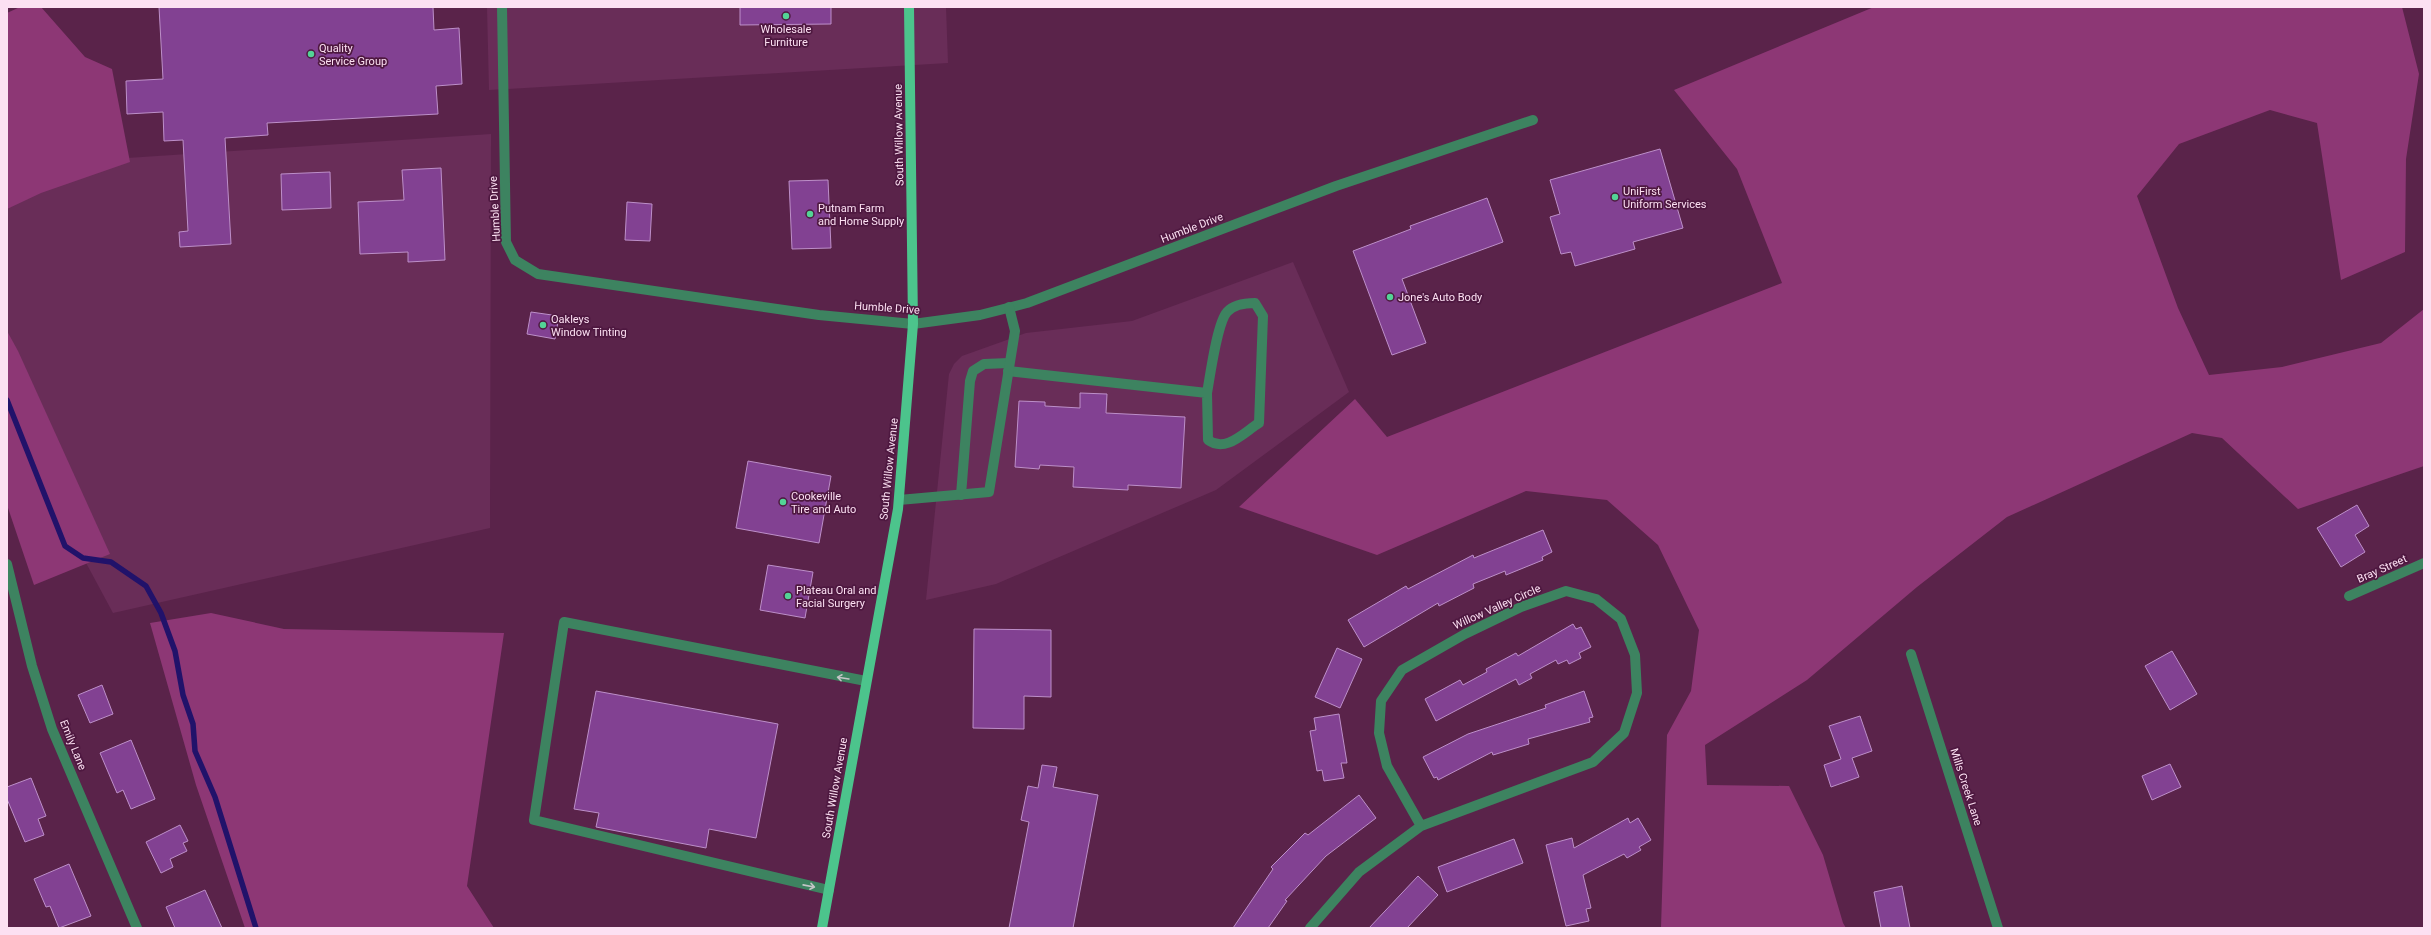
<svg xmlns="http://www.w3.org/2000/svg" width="2431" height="935" font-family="Roboto,sans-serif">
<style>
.built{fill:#692d58}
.green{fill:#8d3775}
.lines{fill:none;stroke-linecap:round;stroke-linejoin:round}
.stream{stroke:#21126a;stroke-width:5.5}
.building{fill:#824192;stroke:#bd8fc9}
.minor{stroke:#3d8360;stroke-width:10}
.major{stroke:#4cc48c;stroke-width:10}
.oneway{stroke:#c3c4c6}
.poi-dot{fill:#53d396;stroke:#4e1840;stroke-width:1.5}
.labels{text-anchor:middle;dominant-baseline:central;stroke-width:3.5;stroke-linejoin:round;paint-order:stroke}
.poi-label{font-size:11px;fill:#fce0f2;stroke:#4e1840;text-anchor:start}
.street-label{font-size:11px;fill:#fce0f2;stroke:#4e1840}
</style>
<rect width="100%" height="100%" fill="#5a234a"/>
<!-- built -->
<g class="built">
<path d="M 487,7 L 946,7 L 948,63 L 489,90 Z"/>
<path d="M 491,134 L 490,528 L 113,613 L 7,416 L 7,174 L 21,165 Z"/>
<path d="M 1293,262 L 1349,392 L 1216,490 L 996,584 L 926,600 L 949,374 L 954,364 L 962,356 L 1026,333 L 1132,321 Z"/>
</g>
<!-- green -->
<g class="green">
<path d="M 20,7 L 41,7 L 85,57 L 112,69 L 130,162 L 41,193 L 7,209 L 7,13 Z"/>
<path d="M 1874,7 L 2402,7 L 2419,74 L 2406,159 L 2405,252 L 2341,280 L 2317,123 L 2270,110 L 2179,144 L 2137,196 L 2178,308 L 2209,375 L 2282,367 L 2381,343 L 2424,309 L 2424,466 L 2298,509 L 2222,438 L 2192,433 L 2007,517 L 1917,587 L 1807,680 L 1705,745 L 1707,785 L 1789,786 L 1823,855 L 1843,923 L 1846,928 L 1661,928 L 1667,735 L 1691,691 L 1699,630 L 1658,545 L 1607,500 L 1526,491 L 1377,555 L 1239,507 L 1355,399 L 1387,437 L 1782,283 L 1737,169 L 1674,90 Z"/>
<path d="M 7,331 L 18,351 L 110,554 L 34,585 L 7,505 Z"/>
<path d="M 211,613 L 284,629 L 504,633 L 467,886 L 494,928 L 245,928 L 196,785 L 150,623 Z"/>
</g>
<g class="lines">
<!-- stream -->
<path class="stream" d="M 7,400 L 65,546 L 83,558 L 111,562 L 146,586 L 161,613 L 175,651 L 183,695 L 193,724 L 195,751 L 215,797 L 256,928"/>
</g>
<!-- building -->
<g class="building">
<path d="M 159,7 L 433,7 L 434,30 L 459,28 L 462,84 L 436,86 L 438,114 L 267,123 L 268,135 L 225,138 L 231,244 L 180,247 L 179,232 L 188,231 L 183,140 L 164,141 L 163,112 L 127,114 L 126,81 L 163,79 Z"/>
<path d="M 740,7 L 831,7 L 831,24 L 740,25 Z"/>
<path d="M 1660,149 L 1683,228 L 1633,242 L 1635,249 L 1575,266 L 1571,252 L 1561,254 L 1550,217 L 1560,214 L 1550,180 Z"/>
<path d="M 441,168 L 445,260 L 408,262 L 408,252 L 360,254 L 358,202 L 404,200 L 402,170 Z"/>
<path d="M 330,172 L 331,208 L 282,210 L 281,174 Z"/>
<path d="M 828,180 L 831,248 L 792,249 L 789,181 Z"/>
<path d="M 1487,198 L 1503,242 L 1402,279 L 1426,343 L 1392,355 L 1353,251 L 1411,229 L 1410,226 Z"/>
<path d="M 627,202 L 652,204 L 650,241 L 625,240 Z"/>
<path d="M 531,312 L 559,316 L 555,339 L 527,334 Z"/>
<path d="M 1080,393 L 1107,394 L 1106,413 L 1185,417 L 1181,488 L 1128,485 L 1128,490 L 1073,487 L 1074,467 L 1040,465 L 1039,469 L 1015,467 L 1019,401 L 1045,402 L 1045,406 L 1080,408 Z"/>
<path d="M 748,461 L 831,476 L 819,543 L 736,528 Z"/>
<path d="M 2357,505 L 2369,526 L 2355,535 L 2365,552 L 2341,567 L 2317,528 Z"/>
<path d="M 1543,530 L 1552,552 L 1542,557 L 1543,560 L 1506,575 L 1505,571 L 1473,584 L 1474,588 L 1439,606 L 1438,603 L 1364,647 L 1348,620 L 1406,586 L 1408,589 L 1473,555 L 1474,558 Z"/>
<path d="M 768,565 L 813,572 L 805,618 L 760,610 Z"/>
<path d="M 1573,624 L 1576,629 L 1581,627 L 1591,647 L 1579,653 L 1581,658 L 1569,664 L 1567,660 L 1558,664 L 1556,660 L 1530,674 L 1532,678 L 1519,685 L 1516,679 L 1436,721 L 1425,699 L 1460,680 L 1463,685 L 1487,672 L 1486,669 L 1516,653 L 1518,656 Z"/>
<path d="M 974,629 L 1051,630 L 1051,697 L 1024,696 L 1024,729 L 973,728 Z"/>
<path d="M 1337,648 L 1362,659 L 1340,708 L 1315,697 Z"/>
<path d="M 2172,651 L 2197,694 L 2170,710 L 2145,666 Z"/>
<path d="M 102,685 L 113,714 L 90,723 L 78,695 Z"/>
<path d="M 596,691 L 778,724 L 756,838 L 709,829 L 706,848 L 596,827 L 599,813 L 574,809 Z"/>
<path d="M 1584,691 L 1593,717 L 1589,718 L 1590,722 L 1528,739 L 1529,744 L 1493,755 L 1492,752 L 1438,780 L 1437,777 L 1434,778 L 1423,757 L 1468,734 L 1546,708 L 1545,705 Z"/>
<path d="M 1339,714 L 1347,763 L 1341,763 L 1344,778 L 1324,781 L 1322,770 L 1317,771 L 1310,731 L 1316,730 L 1314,718 Z"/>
<path d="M 1860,716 L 1872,751 L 1852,758 L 1859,777 L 1831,787 L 1824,765 L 1841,759 L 1829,726 Z"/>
<path d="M 131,740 L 155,799 L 131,809 L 123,790 L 117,793 L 100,753 Z"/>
<path d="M 2170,764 L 2181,787 L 2152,800 L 2142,776 Z"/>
<path d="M 1042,765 L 1057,767 L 1053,787 L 1098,795 L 1073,928 L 1009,928 L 1029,822 L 1021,820 L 1028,786 L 1038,788 Z"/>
<path d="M 31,778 L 46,816 L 38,819 L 44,835 L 25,842 L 7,799 L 7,787 Z"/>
<path d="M 1359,795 L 1376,818 L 1326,856 L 1285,900 L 1287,901 L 1268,928 L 1233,928 L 1273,869 L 1271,867 L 1305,833 L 1308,835 Z"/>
<path d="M 1628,818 L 1630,823 L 1638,818 L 1651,840 L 1639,847 L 1641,850 L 1627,858 L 1624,854 L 1583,875 L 1591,908 L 1586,909 L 1589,921 L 1566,926 L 1546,845 L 1572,838 L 1574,848 Z"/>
<path d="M 180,825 L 188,841 L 183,843 L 187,851 L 170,859 L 173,867 L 161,873 L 146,842 Z"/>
<path d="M 1514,839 L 1523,863 L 1447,892 L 1438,867 Z"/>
<path d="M 69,864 L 91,916 L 59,928 L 50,906 L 46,907 L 34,879 Z"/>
<path d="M 1418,876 L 1438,895 L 1407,928 L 1369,928 Z"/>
<path d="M 1902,886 L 1910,928 L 1881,928 L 1874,892 Z"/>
<path d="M 205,890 L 222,928 L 175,928 L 166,907 Z"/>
</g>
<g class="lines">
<!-- minor -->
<g class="minor">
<path d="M 502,7 L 506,242 L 515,260 L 538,274 L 819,315 L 913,324 L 980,315 L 1027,303 L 1336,186 L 1533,120"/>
<path d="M 1008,371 L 1207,393 L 1208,440 C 1226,453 1243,433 1259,423 L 1263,316 L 1255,303 C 1245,303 1234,304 1227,312 C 1217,323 1210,377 1207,393"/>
<path d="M 961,495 L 970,381 L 973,371 L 984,364 L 1009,363"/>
<path d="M 899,500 L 989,492 L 1015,331 L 1009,307"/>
<path d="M 7,564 L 32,666 L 52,729 L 137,928"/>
<path d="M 2349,596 L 2424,563"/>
<path d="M 1911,654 L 1998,928"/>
<path d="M 829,890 L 534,820 L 564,622 L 866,681"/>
<path d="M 1310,928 L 1359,872 L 1421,826 L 1593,762 L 1624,733 L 1637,693 L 1635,655 L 1621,619 L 1596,599 L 1566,591 L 1521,607 L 1465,634 L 1402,670 L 1381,701 L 1379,733 L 1387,766 L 1421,826"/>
</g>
<!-- major -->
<path class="major" d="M 822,928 L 898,509 L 913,324 L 909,7"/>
</g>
<!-- one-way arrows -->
<defs><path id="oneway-shaft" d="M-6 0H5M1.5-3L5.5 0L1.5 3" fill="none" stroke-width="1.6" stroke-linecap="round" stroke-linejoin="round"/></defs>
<g class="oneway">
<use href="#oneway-shaft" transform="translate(843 678) rotate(-171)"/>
<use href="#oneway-shaft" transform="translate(809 886) rotate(11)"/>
</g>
<!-- markers -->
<g class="poi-dot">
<circle cx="786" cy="16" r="4"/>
<circle cx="311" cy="54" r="4"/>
<circle cx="1615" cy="197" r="4"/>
<circle cx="810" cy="214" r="4"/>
<circle cx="1390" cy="297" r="4"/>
<circle cx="543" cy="325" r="4"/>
<circle cx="783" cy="502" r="4"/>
<circle cx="788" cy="596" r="4"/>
</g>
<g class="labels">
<!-- poi labels -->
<g class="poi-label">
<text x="786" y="29" text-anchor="middle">Wholesale<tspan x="786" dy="13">Furniture</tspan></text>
<text x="319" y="48">Quality<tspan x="319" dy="13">Service Group</tspan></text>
<text x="1623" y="191">UniFirst<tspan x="1623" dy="13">Uniform Services</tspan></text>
<text x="818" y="208">Putnam Farm<tspan x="818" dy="13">and Home Supply</tspan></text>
<text x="1398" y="297">Jone's Auto Body</text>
<text x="551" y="319">Oakleys<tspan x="551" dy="13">Window Tinting</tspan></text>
<text x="791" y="496">Cookeville<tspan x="791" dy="13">Tire and Auto</tspan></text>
<text x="796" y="590">Plateau Oral and<tspan x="796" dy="13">Facial Surgery</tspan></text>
</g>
<!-- street labels -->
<g class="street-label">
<text transform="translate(899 135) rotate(-91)">South Willow Avenue</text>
<text transform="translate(495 209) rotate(-93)">Humble Drive</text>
<text transform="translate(1192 228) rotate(-21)">Humble Drive</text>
<text transform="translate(887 308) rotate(4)">Humble Drive</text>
<text transform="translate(889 469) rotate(-84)">South Willow Avenue</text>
<text transform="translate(2382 569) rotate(-24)">Bray Street</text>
<text transform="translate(1497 607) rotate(-24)">Willow Valley Circle</text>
<text transform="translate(73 745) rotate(68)">Emily Lane</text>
<text transform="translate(1966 787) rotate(72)">Mills Creek Lane</text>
<text transform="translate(835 788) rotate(-80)">South Willow Avenue</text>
</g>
</g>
<!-- border -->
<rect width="2431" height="935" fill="none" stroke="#fce0f2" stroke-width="16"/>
</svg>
